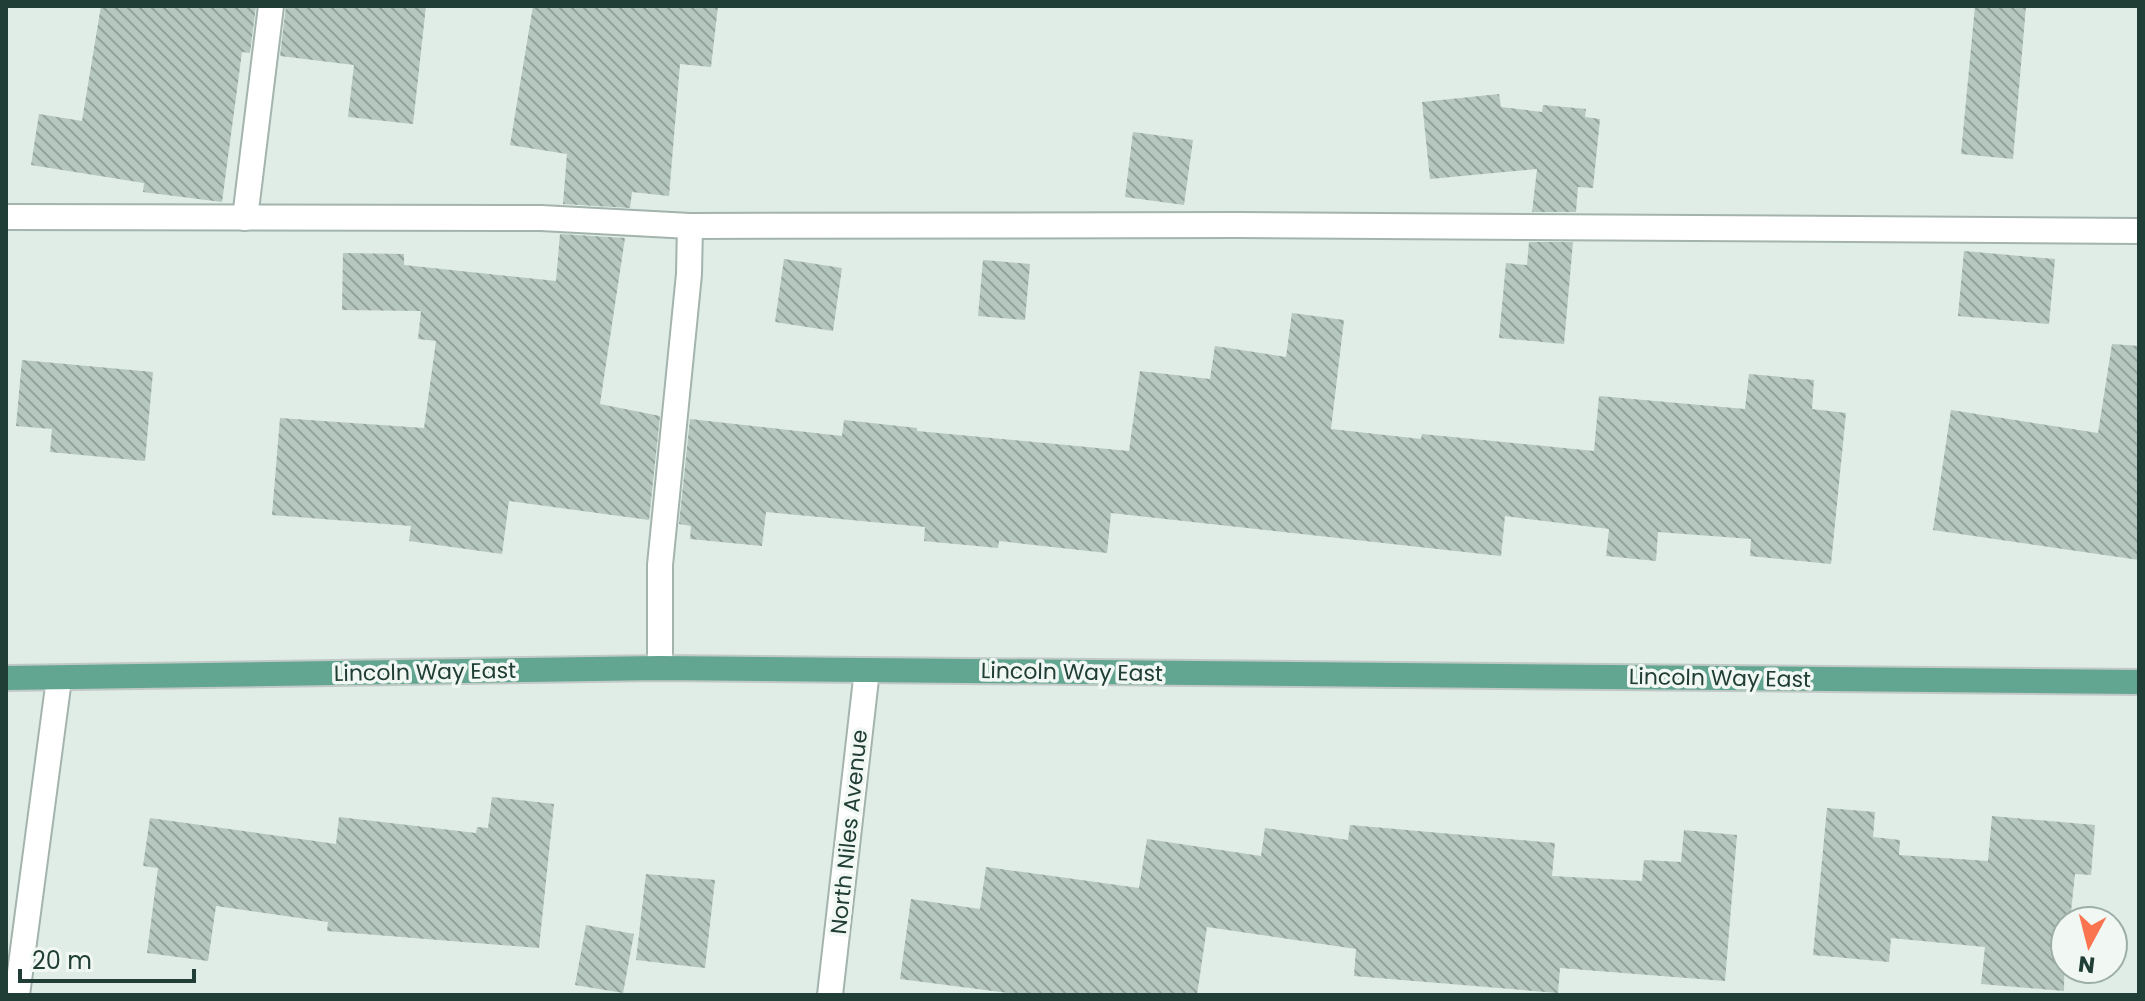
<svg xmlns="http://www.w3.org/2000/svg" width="2145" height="1001" font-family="Poppins,sans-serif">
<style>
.building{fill:url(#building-back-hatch)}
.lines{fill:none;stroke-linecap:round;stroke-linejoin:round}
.lane-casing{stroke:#a3b4ad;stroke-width:28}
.street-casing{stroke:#a3b4ad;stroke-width:28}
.primary-casing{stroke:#c1c9c6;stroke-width:28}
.lane{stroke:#fff;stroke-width:24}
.street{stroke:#fff;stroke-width:24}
.primary{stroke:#62a591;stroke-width:24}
.labels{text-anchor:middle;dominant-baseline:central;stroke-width:7;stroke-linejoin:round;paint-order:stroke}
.street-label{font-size:22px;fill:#203e35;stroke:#f1f8f4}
</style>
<defs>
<pattern id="building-back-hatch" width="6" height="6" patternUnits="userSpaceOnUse" patternTransform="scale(2)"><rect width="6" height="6" fill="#b5c7bf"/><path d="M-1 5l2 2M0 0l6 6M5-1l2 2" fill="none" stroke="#93a39c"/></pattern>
</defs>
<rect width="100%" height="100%" fill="#e0ece6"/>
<!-- building -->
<g class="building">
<path d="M 101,6 L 256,6 L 250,53 L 242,52 L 222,202 L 143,192 L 144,183 L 31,165 L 39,114 L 82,121 Z"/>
<path d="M 286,6 L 426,6 L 413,124 L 348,117 L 354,65 L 280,56 Z"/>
<path d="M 533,6 L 718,6 L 711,67 L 680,64 L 669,196 L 632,192 L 630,208 L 563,204 L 567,154 L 510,145 Z"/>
<path d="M 1975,6 L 2026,6 L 2013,159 L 1961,154 Z"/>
<path d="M 1499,94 L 1501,107 L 1542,112 L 1543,105 L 1586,109 L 1585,117 L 1600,119 L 1593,188 L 1578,187 L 1576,212 L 1532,212 L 1537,169 L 1430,179 L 1422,102 Z"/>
<path d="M 1133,132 L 1193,140 L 1184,205 L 1125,197 Z"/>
<path d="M 560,234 L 625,238 L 600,404 L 660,416 L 649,520 L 509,501 L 502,554 L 409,541 L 411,526 L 272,515 L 280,418 L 424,428 L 436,341 L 418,339 L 421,311 L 342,310 L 343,253 L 404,254 L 404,265 L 556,281 Z"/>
<path d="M 1529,242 L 1573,242 L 1564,344 L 1499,338 L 1506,263 L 1527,265 Z"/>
<path d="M 1964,251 L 2055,259 L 2049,324 L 1958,316 Z"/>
<path d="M 784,259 L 842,268 L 833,331 L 775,322 Z"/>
<path d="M 983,260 L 1030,264 L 1025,320 L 978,316 Z"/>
<path d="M 1292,313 L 1344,320 L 1331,429 L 1421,439 L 1422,434 L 1594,451 L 1599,396 L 1745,409 L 1749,374 L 1814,380 L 1812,409 L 1846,413 L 1831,564 L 1750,556 L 1751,539 L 1658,532 L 1656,561 L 1606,556 L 1609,529 L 1505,516 L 1501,556 L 1111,513 L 1107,553 L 999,541 L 998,548 L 924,541 L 925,527 L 766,512 L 762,546 L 690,539 L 691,526 L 679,524 L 690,419 L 842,436 L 844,420 L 917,428 L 917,431 L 1129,451 L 1140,371 L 1210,379 L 1215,346 L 1286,357 Z"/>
<path d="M 2112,344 L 2139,346 L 2139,560 L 1933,530 L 1951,410 L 2098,433 Z"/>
<path d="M 22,360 L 153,372 L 145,461 L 50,452 L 52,429 L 16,426 Z"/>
<path d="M 492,797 L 554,804 L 539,948 L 327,931 L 328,922 L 216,906 L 208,961 L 147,953 L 158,868 L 143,866 L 150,818 L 336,844 L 339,817 L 476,833 L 477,827 L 488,828 Z"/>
<path d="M 1827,808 L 1875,812 L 1873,837 L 1900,840 L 1899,855 L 1988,861 L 1992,816 L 2095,825 L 2091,875 L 2075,874 L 2070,921 L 2065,921 L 2064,991 L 1981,984 L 1985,947 L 1891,938 L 1889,962 L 1813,955 Z"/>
<path d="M 1350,825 L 1555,843 L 1552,876 L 1642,881 L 1644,860 L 1681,862 L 1684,830 L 1737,835 L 1725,981 L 1560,968 L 1558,993 L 1354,976 L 1356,949 L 1207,927 L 1197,995 L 1024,995 L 900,979 L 911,899 L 980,909 L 986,867 L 1139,888 L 1147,839 L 1261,856 L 1265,828 L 1348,840 Z"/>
<path d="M 646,874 L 715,880 L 705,968 L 636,960 Z"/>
<path d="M 586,925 L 634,934 L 623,993 L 575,985 Z"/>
</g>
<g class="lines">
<defs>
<g id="lane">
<path d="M 6,217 L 541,218 L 690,226 L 1237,225 L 2139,231"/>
<path d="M 245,218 L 271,6"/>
<path d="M 660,668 L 660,565 L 689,274 L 690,226"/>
</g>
<g id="street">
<path d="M 17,995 L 59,679"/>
<path d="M 830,995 L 867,670"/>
</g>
<path id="primary" d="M 6,678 L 660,668 L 2139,682"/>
</defs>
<!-- lane casing -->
<use href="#lane" class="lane-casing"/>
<!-- street casing -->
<use href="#street" class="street-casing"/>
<!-- primary casing -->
<use href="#primary" class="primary-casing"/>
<!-- lane -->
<use href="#lane" class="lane"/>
<!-- street -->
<use href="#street" class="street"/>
<!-- primary -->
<use href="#primary" class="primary"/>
</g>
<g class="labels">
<!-- street labels -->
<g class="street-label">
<text transform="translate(425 672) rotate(-1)">Lincoln Way East</text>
<text transform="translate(1072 672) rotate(1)">Lincoln Way East</text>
<text transform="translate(1720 678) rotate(1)">Lincoln Way East</text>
<text transform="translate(849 832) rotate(-84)">North Niles Avenue</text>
</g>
</g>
<!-- border -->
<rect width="2145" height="1001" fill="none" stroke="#203e35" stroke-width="16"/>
<!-- north arrow -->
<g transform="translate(2089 945) rotate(187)"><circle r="38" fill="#f1f8f4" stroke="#9daea8" stroke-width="2"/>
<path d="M0-6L14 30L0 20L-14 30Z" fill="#fb7450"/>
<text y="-12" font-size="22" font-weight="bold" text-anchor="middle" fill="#203e35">N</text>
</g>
<!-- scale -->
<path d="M20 969v12h174v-12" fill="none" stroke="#203e35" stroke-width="4"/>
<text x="32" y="969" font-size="24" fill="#203e35" stroke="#f1f8f4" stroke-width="6" paint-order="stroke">20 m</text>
</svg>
